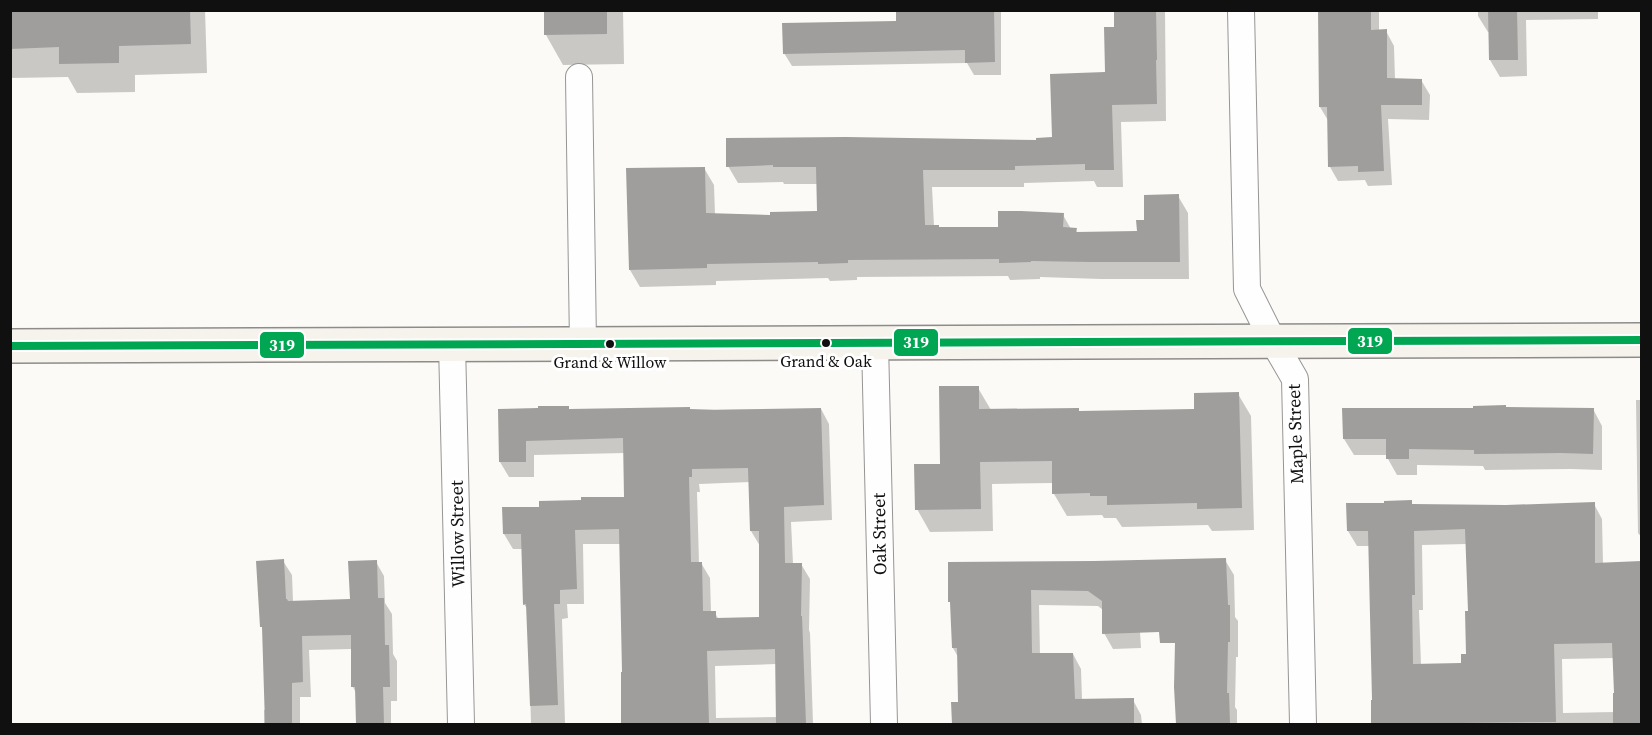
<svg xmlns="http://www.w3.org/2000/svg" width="1652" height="735" font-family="'Source Serif 4',serif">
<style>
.shadow{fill:#0003;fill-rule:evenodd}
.building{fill:#a09e9c;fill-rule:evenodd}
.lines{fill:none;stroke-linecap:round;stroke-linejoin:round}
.street-casing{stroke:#969594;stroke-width:28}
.secondary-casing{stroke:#8d8c8b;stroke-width:36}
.street{stroke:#fffefe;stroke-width:26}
.secondary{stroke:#f5f3ec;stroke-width:33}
.bus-1-casing{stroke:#fff;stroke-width:12}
.bus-1{stroke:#00a651;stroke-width:8}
.bus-dot{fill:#101010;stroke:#fff;stroke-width:2}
.labels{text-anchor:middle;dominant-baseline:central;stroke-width:6;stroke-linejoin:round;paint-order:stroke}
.bus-label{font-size:16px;fill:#101010;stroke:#fff}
.street-label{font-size:18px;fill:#101010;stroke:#fff}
.line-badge{stroke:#fff;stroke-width:2}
.badge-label{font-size:16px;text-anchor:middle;font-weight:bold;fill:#fff}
</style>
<rect width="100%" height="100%" fill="#fcfaf7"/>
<!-- shadow -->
<g class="shadow">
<path d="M 10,10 L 205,10 L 207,73 L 135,75 L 135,92 L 77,93 L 68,77 L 11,78 L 12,108 L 10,109 Z"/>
<path d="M 545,10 L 623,10 L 624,64 L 563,65 L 546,35 Z"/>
<path d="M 966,10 L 1001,10 L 1001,75 L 974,75 L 967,63 L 792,66 L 784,53 L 898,22 Z"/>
<path d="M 1115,10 L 1165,10 L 1166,121 L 1121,122 L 1123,187 L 1097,187 L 1094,181 L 1024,183 L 1024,187 L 932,187 L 934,226 L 940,228 L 1000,228 L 1063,215 L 1071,229 L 1076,229 L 1078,234 L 1138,233 L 1146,222 L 1178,196 L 1188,213 L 1189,279 L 1101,279 L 1040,277 L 1040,279 L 1010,280 L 1008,276 L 857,277 L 857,280 L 830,281 L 828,278 L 716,281 L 716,285 L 640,287 L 630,270 L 704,168 L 714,185 L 715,215 L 771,216 L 818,213 L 818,184 L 784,184 L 783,182 L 738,183 L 728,166 L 1038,142 L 1053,139 L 1106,74 L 1116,28 Z"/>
<path d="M 1319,10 L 1379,10 L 1379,31 L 1386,31 L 1394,46 L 1395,80 L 1421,80 L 1430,95 L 1429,120 L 1388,119 L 1392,185 L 1368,186 L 1365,180 L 1338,181 L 1330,167 L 1329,122 L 1320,107 Z"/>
<path d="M 1478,10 L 1598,10 L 1598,19 L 1526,20 L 1527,76 L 1500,77 L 1490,60 L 1490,32 L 1488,32 L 1478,16 Z"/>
<path d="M 978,388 L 991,410 L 1080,413 L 1196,410 L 1238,394 L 1251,416 L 1254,530 L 1212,531 L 1208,525 L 1122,527 L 1116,518 L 1104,518 L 1102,515 L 1067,516 L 1054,494 L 1054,483 L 992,484 L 993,531 L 930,532 L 917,509 L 942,465 Z"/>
<path d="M 1636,400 L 1642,400 L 1642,538 L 1638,533 Z"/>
<path d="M 821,409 L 829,424 L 832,520 L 791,522 L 793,564 L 801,564 L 810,579 L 809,630 L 810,633 L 813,724 L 622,724 L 623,673 L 621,544 L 583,544 L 584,604 L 567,604 L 568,618 L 562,619 L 565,724 L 531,724 L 528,610 L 524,604 L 523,549 L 513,549 L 504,534 L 541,508 L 625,498 L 625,453 L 534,455 L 534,477 L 509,477 L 500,462 L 499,411 ZM 750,482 L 751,531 L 760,546 L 760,619 L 719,620 L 715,613 L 711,613 L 710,578 L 701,563 L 699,563 L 697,492 L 700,492 L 699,484 ZM 776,664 L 778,717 L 716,718 L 715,666 Z"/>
<path d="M 1593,409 L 1602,426 L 1602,470 L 1571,469 L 1485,470 L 1483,466 L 1417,465 L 1417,475 L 1397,475 L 1388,459 L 1388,455 L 1354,455 L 1344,439 Z"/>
<path d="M 1411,501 L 1413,506 L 1506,506 L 1594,504 L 1602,519 L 1603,564 L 1642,563 L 1642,724 L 1374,724 L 1370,546 L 1357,546 L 1348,531 L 1386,504 ZM 1467,544 L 1469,612 L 1467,655 L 1463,664 L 1421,665 L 1419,610 L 1423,610 L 1422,545 ZM 1614,658 L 1614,712 L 1563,713 L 1562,659 Z"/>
<path d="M 1225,560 L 1234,575 L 1235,617 L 1238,621 L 1238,657 L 1236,657 L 1235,707 L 1237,710 L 1237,724 L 1178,724 L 1175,632 L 1140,632 L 1141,648 L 1113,649 L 1104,633 L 1103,610 L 1098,606 L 1039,605 L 1040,655 L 1073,654 L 1081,669 L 1082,700 L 1133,700 L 1141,715 L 1142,724 L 953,724 L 953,703 L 959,703 L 958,657 L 953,648 L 952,605 L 950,601 Z"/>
<path d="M 283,561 L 292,575 L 293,602 L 351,600 L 376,562 L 384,576 L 385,603 L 392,614 L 393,654 L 397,661 L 397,701 L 391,701 L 391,724 L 358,724 L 356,693 L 353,687 L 352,649 L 309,650 L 311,697 L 300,697 L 300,724 L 264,724 L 264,710 L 266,710 L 263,629 L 262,627 Z"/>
</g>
<!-- building -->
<g class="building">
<path d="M 10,10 L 190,10 L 191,44 L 119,46 L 119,63 L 59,64 L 59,47 L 10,49 Z"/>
<path d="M 544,10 L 607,10 L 607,34 L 544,35 Z"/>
<path d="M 896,10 L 994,10 L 995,62 L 965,63 L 965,50 L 783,54 L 782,23 L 896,21 Z"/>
<path d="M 1114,10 L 1156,10 L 1157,60 L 1156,60 L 1157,104 L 1112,105 L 1114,170 L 1085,170 L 1085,164 L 1015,166 L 1015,170 L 923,170 L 925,225 L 939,225 L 939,227 L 998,227 L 998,211 L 1021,211 L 1064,213 L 1063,227 L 1077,228 L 1076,232 L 1137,231 L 1136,220 L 1144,220 L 1144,195 L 1179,194 L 1180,262 L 1091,262 L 1031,261 L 1031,262 L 999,263 L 999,259 L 848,260 L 848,263 L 818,264 L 818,262 L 707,264 L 707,268 L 629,270 L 626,168 L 705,167 L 706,213 L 770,215 L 770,212 L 817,211 L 816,167 L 773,167 L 773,165 L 726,167 L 726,138 L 846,137 L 1036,140 L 1036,138 L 1052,137 L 1050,74 L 1105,72 L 1104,27 L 1114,27 Z"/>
<path d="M 1318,10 L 1371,10 L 1371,30 L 1387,29 L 1387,78 L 1422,79 L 1422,105 L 1381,105 L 1384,171 L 1358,172 L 1358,166 L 1328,167 L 1327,107 L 1319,107 Z"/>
<path d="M 1488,10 L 1517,10 L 1518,60 L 1489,60 Z"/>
<path d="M 939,386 L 979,386 L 979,409 L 1079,408 L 1079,411 L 1194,409 L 1194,393 L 1239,392 L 1242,508 L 1197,509 L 1197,503 L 1107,505 L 1107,496 L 1090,496 L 1090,493 L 1052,494 L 1052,461 L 980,462 L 981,509 L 915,510 L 914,464 L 940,464 Z"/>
<path d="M 1506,405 L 1506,407 L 1594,408 L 1593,454 L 1561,453 L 1474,454 L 1474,450 L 1409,449 L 1409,459 L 1386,459 L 1386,439 L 1343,439 L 1342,408 L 1473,408 L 1473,406 Z"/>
<path d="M 538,406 L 569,406 L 569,409 L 690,407 L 690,409 L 715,410 L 821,408 L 824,505 L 784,507 L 785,563 L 802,563 L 801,616 L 802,616 L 806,724 L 776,724 L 775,649 L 707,651 L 709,724 L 621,724 L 621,672 L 622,672 L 619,529 L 575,530 L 577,589 L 560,590 L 560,604 L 554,604 L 558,705 L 530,706 L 526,604 L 523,605 L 521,534 L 503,534 L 502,507 L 539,507 L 539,501 L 581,500 L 581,497 L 624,497 L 623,438 L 526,441 L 526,462 L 499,462 L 498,409 L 538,408 ZM 748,468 L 750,531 L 759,531 L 759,617 L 716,618 L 716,611 L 703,611 L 702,562 L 691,562 L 689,477 L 692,477 L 692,469 Z"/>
<path d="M 1412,500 L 1412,504 L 1506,505 L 1595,502 L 1595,563 L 1641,561 L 1641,724 L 1613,724 L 1613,693 L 1614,693 L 1612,643 L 1554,644 L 1556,722 L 1371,724 L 1371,700 L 1372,700 L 1368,531 L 1347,531 L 1346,503 L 1384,503 L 1384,501 ZM 1465,529 L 1468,611 L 1465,611 L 1466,654 L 1461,654 L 1461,663 L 1413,664 L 1412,595 L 1415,595 L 1414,531 Z"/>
<path d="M 1226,558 L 1228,605 L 1230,605 L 1230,642 L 1228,642 L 1227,693 L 1229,693 L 1230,724 L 1176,724 L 1174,687 L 1175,643 L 1160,643 L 1159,632 L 1102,634 L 1102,601 L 1088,591 L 1031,590 L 1032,653 L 1073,653 L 1075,699 L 1134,698 L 1134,724 L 1104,724 L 1104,723 L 952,724 L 951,702 L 958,702 L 957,648 L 952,648 L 950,602 L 948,602 L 948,562 L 1094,561 Z"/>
<path d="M 284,559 L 286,599 L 287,599 L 288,601 L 350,599 L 348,561 L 377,560 L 378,598 L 384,598 L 385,645 L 389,645 L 390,687 L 383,687 L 384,724 L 356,724 L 355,687 L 351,687 L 351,635 L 302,636 L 303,682 L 292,683 L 292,724 L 265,724 L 262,627 L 260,627 L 256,561 Z"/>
</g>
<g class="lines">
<defs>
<g id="street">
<path d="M 1241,10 L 1247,289 L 1273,341 L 1295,379 L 1303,724"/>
<path d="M 579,77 L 583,344"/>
<path d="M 875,343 L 884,724"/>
<path d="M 452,344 L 461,724"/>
</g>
<path id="secondary" d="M 10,346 L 1642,340"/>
</defs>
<!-- street casing -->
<use href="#street" class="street-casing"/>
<!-- secondary casing -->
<use href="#secondary" class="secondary-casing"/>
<!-- street -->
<use href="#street" class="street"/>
<!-- secondary -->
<use href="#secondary" class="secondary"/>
<defs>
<path id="bus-1" d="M 10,346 L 1642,340"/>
</defs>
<!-- bus-1 casing -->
<use href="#bus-1" class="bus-1-casing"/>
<!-- bus-1 -->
<use href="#bus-1" class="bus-1"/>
</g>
<!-- markers -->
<g class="bus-dot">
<circle cx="826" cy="343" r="5"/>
<circle cx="610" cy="344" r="5"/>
</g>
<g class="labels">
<!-- bus labels -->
<g class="bus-label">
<text x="826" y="361">Grand &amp; Oak</text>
<text x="610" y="362">Grand &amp; Willow</text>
</g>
<!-- street labels -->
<g class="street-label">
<text transform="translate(1295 434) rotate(-92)">Maple Street</text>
<text transform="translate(457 534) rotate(-91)">Willow Street</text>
<text transform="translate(879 534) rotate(-91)">Oak Street</text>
</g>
</g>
<g class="line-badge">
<rect x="1347" y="327" width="46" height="28" rx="6" fill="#00a651"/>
<rect x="893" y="328" width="46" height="29" rx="6" fill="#00a651"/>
<rect x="259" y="331" width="46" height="28" rx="6" fill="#00a651"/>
</g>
<g class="badge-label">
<text x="1370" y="347">319</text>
<text x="916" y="348">319</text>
<text x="282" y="351">319</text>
</g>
<!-- border -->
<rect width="1652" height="735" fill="none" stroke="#101010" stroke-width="24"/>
</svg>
